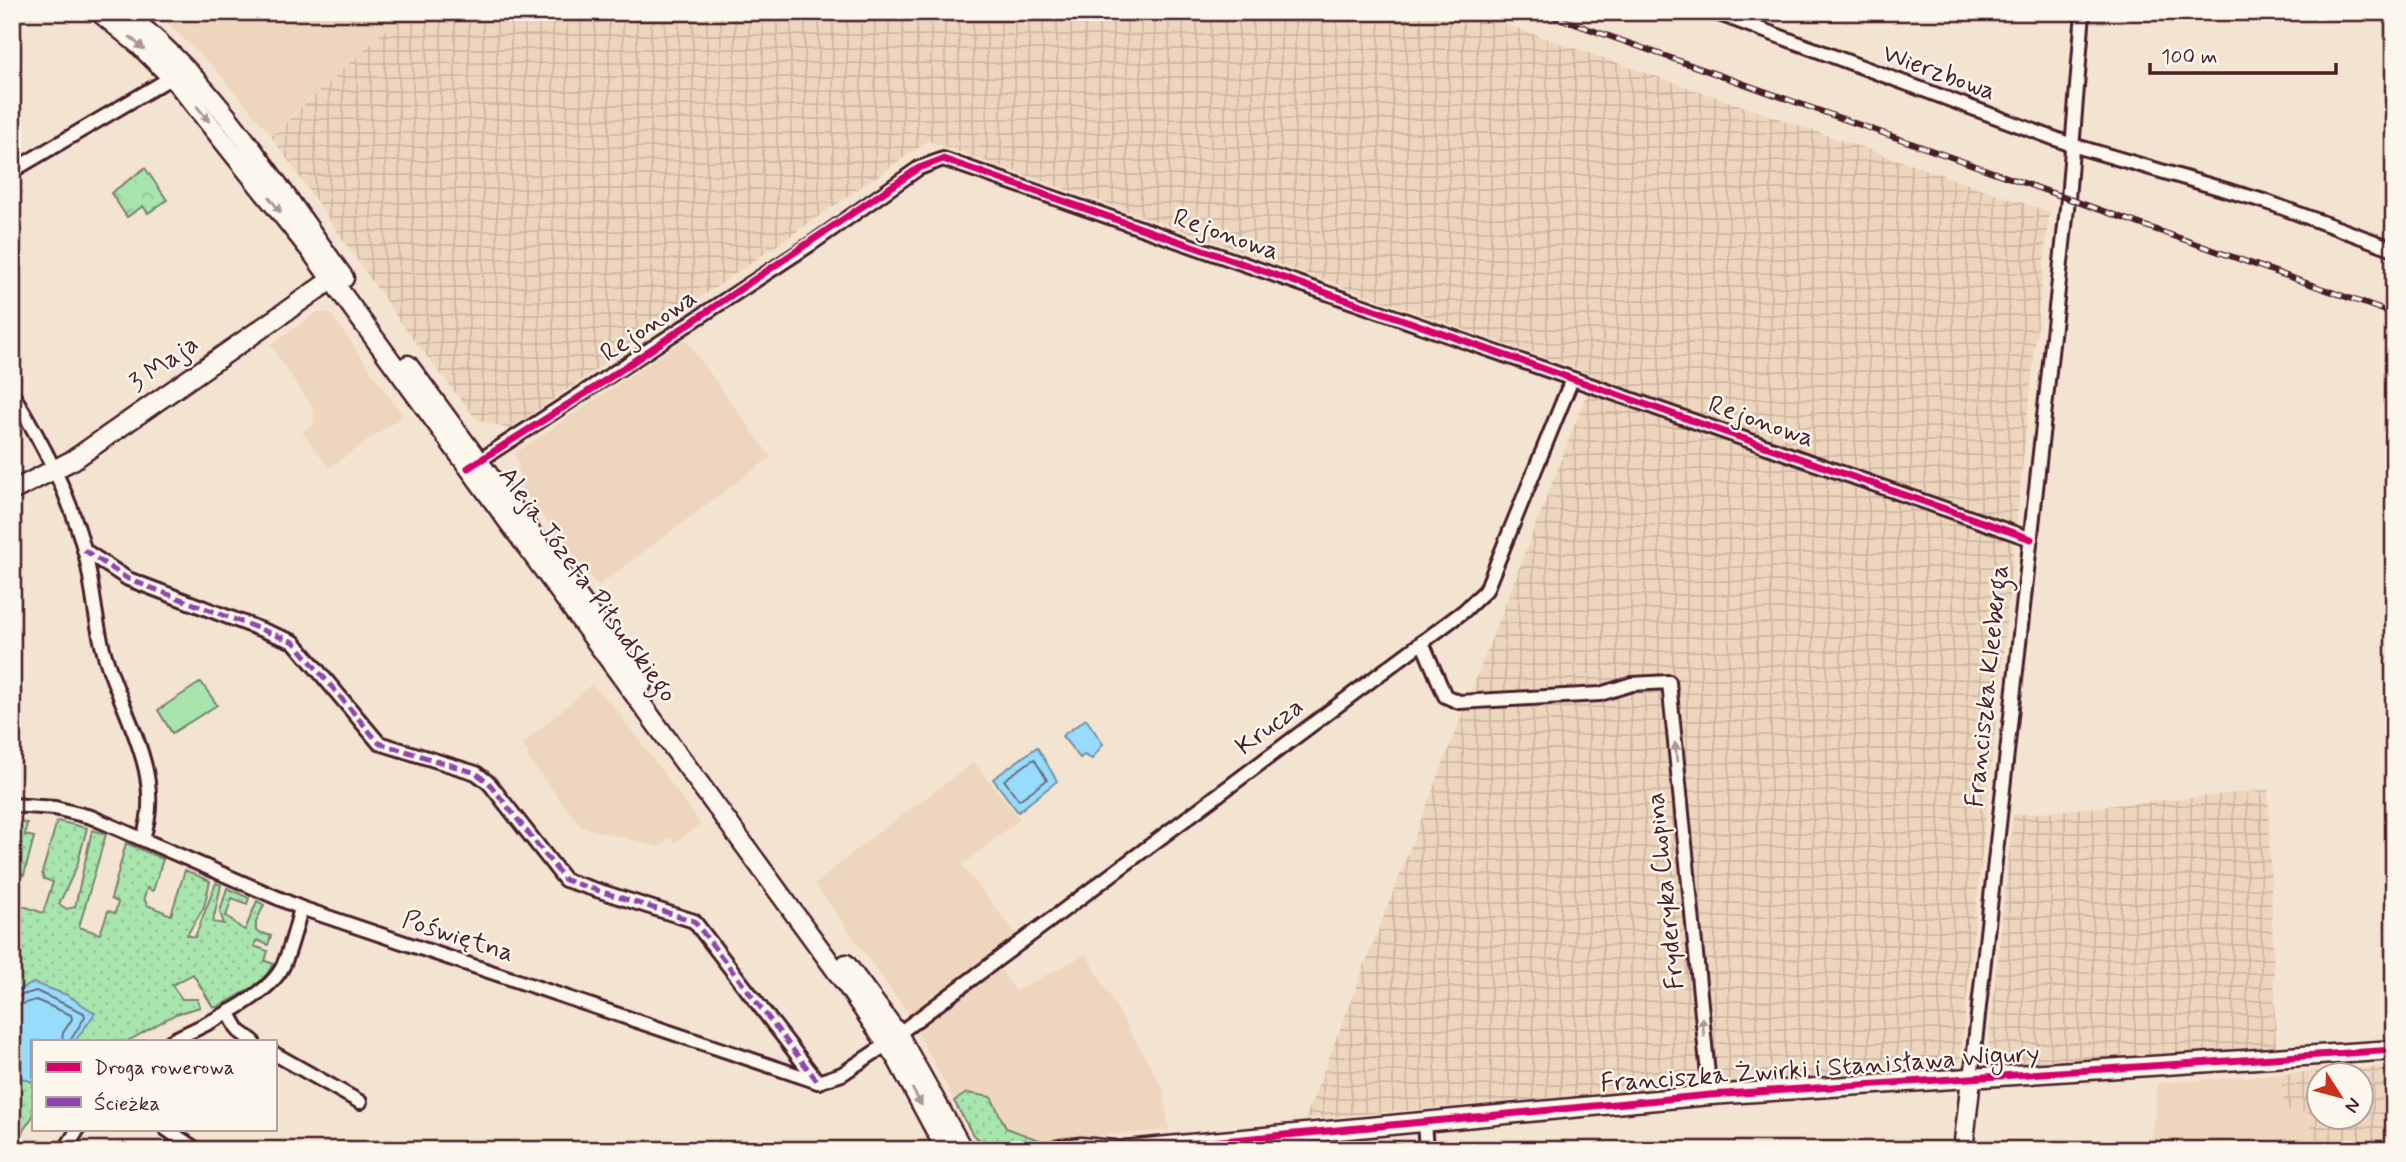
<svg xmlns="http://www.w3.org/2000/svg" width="2406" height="1162" font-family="Mynerve,sans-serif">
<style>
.built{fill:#eed6be}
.industrial{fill:url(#industrial-grid);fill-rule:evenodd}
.grass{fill:url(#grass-dots);stroke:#78826c;stroke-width:2}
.forest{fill:url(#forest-crowns);stroke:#78826c;stroke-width:2}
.pitch{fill:#a7e5ad;stroke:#78826c;stroke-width:2}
.water{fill:#97dcfa;stroke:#7890a7;stroke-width:2}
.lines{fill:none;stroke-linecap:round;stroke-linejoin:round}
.shore{stroke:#696b7e;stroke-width:2}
.street-casing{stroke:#4a1f2b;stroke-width:18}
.secondary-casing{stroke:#4a1f2b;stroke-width:23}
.street{stroke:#fbf7ec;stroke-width:12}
.secondary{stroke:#fbf7ec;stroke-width:18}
.rail-casing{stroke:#4a1f2b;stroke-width:6}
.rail{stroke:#fbf7ec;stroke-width:3.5;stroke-dasharray:10;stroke-linecap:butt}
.quiet{stroke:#8e44ad;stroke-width:5;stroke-dasharray:10 5;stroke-linecap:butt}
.cycleway-casing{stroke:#fbf7ec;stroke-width:11}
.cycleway{stroke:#d6006c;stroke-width:7}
.oneway{fill:#ab9695}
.labels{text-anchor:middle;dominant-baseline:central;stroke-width:5;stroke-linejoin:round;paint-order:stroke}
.street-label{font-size:26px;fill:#4a1f2b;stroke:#fbf7ec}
</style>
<defs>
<pattern id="industrial-grid" width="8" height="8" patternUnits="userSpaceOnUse" patternTransform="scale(1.75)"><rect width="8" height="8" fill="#eed6be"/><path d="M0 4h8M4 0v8" fill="none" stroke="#ceb7a3"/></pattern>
<pattern id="grass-dots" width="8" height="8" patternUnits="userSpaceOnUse" patternTransform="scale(1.75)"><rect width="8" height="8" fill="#a7e5ad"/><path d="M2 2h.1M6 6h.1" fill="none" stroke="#91c495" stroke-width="1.8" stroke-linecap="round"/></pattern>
<pattern id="forest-crowns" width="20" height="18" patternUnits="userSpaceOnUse" patternTransform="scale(1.75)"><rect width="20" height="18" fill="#a7e5ad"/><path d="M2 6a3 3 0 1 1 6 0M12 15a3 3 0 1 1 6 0" fill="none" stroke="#91c495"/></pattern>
</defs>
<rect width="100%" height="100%" fill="#f3e4d1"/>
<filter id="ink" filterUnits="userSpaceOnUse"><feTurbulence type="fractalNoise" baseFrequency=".0143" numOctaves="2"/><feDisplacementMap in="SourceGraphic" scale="14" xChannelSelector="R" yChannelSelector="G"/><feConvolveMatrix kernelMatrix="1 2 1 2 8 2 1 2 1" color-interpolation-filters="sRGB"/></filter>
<g filter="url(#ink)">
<!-- built -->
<g class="built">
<path d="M 156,12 L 404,12 L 271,135 L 215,69 Z"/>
<path d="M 317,312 L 331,314 L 403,416 L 329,468 L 302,432 L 314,424 L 313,408 L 270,345 Z"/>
<path d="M 685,339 L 771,457 L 598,586 L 522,490 L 515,453 Z"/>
<path d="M 592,684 L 619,713 L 701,824 L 675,843 L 671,838 L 659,847 L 581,827 L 526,756 L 529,753 L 521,745 Z"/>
<path d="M 974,762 L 1020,819 L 962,865 L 1018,936 L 911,1018 L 815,884 L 864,843 Z"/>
<path d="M 1086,954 L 1163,1088 L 1169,1130 L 988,1146 L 973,1135 L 917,1032 L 999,969 L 1016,991 Z"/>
<path d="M 2281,1074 L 2284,1110 L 2309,1113 L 2312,1150 L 2151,1150 L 2158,1083 Z"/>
</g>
<!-- industrial -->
<g class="industrial">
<path d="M 404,12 L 1470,12 L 2049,212 L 1960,1063 L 1305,1119 L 1594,375 L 928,141 L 510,429 L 477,420 L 403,326 L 271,136 Z"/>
<path d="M 2268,790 L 2276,1046 L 1986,1068 L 2013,815 Z"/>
<path d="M 2394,1066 L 2394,1150 L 2312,1150 L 2309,1113 L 2284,1110 L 2281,1074 ZM 2318,1074 L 2360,1074 L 2360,1116 L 2318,1116 Z"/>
</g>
<!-- grass -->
<g class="grass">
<path d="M 12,821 L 27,823 L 25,835 L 34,837 L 24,875 L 12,871 Z"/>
<path d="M 57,821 L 87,828 L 77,866 L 59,904 L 67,909 L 75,907 L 92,830 L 106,834 L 79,927 L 100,934 L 108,911 L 115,913 L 118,902 L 111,899 L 126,843 L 163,859 L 153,891 L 147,888 L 144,898 L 147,905 L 171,915 L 185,870 L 210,881 L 204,907 L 187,935 L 195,937 L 216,883 L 221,885 L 213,922 L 224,924 L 220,912 L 227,888 L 249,898 L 247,904 L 232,898 L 226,916 C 233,919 238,928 245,930 L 257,901 L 264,905 L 256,922 L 256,931 L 271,936 L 268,945 L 257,940 L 254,946 L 268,951 L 265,961 L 274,964 L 259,984 L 218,1007 L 213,1007 L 193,974 L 172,985 L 182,999 L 197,999 L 200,1007 L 176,1014 L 128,1041 L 33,1041 L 33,1116 L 12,1147 L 12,902 L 43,913 L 53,882 L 44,879 L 42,873 Z"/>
<path d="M 967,1093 L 991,1097 L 1006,1128 L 1042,1141 L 988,1146 L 973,1135 L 954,1101 Z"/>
</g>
<!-- forest -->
<path class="forest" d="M 145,168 L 167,200 L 148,213 L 143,206 L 127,217 L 111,193 Z"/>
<!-- pitch -->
<path class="pitch" d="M 201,682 L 217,705 L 172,733 L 158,710 Z"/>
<!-- water -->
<g class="water">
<path d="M 1086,719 L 1103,744 L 1092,759 L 1084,755 L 1080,758 L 1062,736 Z"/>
<path d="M 1037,747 L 1057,781 L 1018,812 L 993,779 Z"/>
<path d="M 34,983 L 67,995 L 95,1013 L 75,1041 L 33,1041 L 33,1082 L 12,1075 L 12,997 L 15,991 Z"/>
</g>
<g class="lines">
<!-- shore -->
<g class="shore">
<path d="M 1034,759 L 1047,780 L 1019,800 L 1004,780 Z"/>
<path d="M 12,998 L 36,991 L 84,1013 L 85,1017 L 70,1041"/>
<path d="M 12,1007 L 36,1000 L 71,1015 L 72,1019 L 63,1033 L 62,1041"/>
</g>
<defs>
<g id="street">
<path d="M 1714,12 L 2072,145 L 2267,202 L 2394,249"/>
<path d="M 12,171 L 172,77"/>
<path d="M 12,393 C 42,442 69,493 84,549 C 94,585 94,623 106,659 C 124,717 165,776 143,838"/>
<path d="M 474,464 L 811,244 L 919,168 L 943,159 L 2031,539"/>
<path d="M 84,550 L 128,579 L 294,642 L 379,743 L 476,773 L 489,783 L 565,880 L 694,921 L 818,1082"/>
<path d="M 1422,642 L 1445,696 L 1459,702 L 1600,694 L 1632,684 L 1669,682 L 1710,1095"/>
<path d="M 12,805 L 55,808 L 91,817 L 301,908 L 818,1082 L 842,1074 L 887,1044"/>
<path d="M 228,1012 L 239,1031 L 253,1041"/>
<path d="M 898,1034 L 1464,611 L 1486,590 L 1572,379"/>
<path d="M 171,1041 C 203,1025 267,999 283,966 C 291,948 296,927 301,908"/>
<path d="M 275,1054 L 360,1102"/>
<path d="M 1971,1079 L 2068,199 L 2083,12"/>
<path d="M 1424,1122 L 1426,1150"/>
<path d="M 166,1129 L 197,1150"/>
<path d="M 65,1150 L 78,1129"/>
</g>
<g id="secondary">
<path d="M 99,12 L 139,45 L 177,83 L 310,250 L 848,987 L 897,1059 L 946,1150"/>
<path d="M 123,12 C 215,82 277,186 344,278"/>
<path d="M 408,365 L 642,684"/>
<path d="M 12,491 L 73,460 L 338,275"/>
<path d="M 846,964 L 898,1034 L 963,1150"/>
<path d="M 1056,1150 L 1081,1147 L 1115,1150"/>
<path d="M 1125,1150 L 1710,1095 L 2394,1050"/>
<path d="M 1963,1150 L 1971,1079"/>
</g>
</defs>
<!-- street casing -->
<use href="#street" class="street-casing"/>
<!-- secondary casing -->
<use href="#secondary" class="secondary-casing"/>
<!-- street -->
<use href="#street" class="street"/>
<!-- secondary -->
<use href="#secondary" class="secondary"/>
<defs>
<path id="rail" d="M 1541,12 L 2394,314"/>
</defs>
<!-- rail casing -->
<use href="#rail" class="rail-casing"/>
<!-- rail -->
<use href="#rail" class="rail"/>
<!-- quiet -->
<path class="quiet" d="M 84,550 L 128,579 L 294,642 L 379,743 L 476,773 L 489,783 L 565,880 L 694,921 L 818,1082"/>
<defs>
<g id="cycleway">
<path d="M 468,468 L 597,386 L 919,168 L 943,159 L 2031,539"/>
<path d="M 1125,1150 L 1710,1095 L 2394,1050"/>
</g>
</defs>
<!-- cycleway casing -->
<use href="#cycleway" class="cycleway-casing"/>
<!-- cycleway -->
<use href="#cycleway" class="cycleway"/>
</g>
<!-- one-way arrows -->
<defs><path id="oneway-solid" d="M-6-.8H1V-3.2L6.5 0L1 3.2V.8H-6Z" transform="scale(1.75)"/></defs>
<g class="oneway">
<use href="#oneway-solid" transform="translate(137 43) rotate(42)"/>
<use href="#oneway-solid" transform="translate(203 114) rotate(51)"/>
<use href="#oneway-solid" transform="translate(275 205) rotate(52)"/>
<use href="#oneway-solid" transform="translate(1676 752) rotate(-96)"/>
<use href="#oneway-solid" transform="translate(1703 1027) rotate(-96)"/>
<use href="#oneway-solid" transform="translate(917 1097) rotate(61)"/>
</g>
</g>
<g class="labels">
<!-- street labels -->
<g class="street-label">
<text transform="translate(1939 73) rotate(20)">Wierzbowa</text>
<text transform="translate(1226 235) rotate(19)">Rejonowa</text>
<text transform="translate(649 326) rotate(-34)">Rejonowa</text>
<text transform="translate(164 364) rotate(-35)">3 Maja</text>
<text transform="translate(1761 422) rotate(19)">Rejonowa</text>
<text transform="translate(587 585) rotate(54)">Aleja Józefa Piłsudskiego</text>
<text transform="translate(1988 686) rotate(-84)">Franciszka Kleeberga</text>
<text transform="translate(1270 727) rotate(-37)">Krucza</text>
<text transform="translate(1666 891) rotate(-96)">Fryderyka Chopina</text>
<text transform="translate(458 937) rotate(18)">Poświętna</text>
<text transform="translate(1820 1069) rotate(-4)">Franciszka Żwirki i Stanisława Wigury</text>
</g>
</g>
<!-- margin -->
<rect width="2406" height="1162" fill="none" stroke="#fbf7ec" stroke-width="42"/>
<rect x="21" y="21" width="2364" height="1120" fill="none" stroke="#4a1f2b" stroke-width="2.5" filter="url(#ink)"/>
<!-- legend -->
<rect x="32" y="1040" width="245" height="91" fill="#fbf7ec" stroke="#b4a19f" stroke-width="2"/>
<rect x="46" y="1062" width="35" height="10" fill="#d6006c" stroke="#b4a19f" stroke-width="2"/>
<text x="94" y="1074" font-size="21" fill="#4a1f2b">Droga rowerowa</text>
<rect x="46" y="1097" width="35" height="10" fill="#8e44ad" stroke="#b4a19f" stroke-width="2"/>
<text x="94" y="1110" font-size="21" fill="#4a1f2b">Ścieżka</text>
<!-- north arrow -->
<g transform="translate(2340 1096) rotate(126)"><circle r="33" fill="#fbf7ec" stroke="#b4a19f" stroke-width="2"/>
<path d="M0-5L12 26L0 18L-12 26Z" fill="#c8321e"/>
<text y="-10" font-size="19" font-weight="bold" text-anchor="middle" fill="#4a1f2b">N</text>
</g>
<!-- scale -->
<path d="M2150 63v10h186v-10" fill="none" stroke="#4a1f2b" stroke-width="3.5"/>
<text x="2161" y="63" font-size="21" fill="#4a1f2b" stroke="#fbf7ec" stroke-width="5" paint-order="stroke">100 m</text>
</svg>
